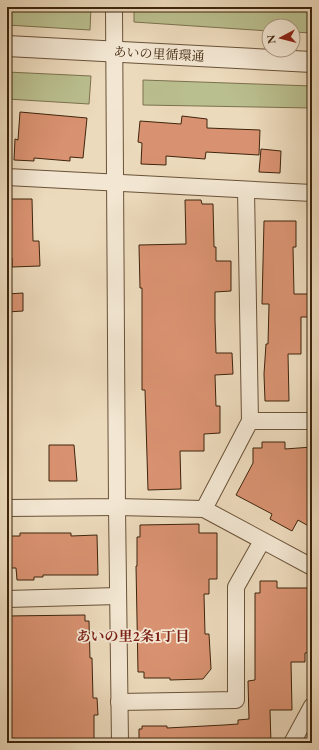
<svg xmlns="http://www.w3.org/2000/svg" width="319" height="750" font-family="'EB Garamond','Noto Serif JP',serif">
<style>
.green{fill:#babf8f;stroke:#7c724e}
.building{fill:#d99271;stroke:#3e250c}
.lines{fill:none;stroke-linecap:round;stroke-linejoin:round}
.minor-casing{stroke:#6a5238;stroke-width:18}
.tertiary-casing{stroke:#6a5238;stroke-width:22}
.minor{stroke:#f3e7d3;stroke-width:16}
.tertiary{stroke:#f3e7d3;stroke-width:20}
.labels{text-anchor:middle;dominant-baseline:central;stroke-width:3.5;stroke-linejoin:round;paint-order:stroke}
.street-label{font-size:13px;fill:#3e250c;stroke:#f3e7d3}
.neighbourhood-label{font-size:14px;font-weight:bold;fill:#7a1f14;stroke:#f3e7d3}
</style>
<rect width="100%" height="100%" fill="#ecdabc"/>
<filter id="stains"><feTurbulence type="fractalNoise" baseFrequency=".005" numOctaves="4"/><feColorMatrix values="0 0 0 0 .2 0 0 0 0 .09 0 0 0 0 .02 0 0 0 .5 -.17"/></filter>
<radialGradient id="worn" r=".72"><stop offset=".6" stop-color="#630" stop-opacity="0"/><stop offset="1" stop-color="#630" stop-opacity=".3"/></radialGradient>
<!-- green -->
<g class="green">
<path d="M 7,7 L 91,7 L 90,30 L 7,25 Z"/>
<path d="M 134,7 L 238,7 L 312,11 L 312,33 L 293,32 L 293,26 L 269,26 L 269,31 L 134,22 Z"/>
<path d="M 7,72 L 91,76 L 89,104 L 7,99 Z"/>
<path d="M 143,80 L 312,86 L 312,108 L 143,105 Z"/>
</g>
<!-- building -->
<g class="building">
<path d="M 20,112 L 87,118 L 83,158 L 70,157 L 70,161 L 34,158 L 34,161 L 14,160 L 15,139 L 18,140 Z"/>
<path d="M 182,116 L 207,119 L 207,128 L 260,130 L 259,155 L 206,152 L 205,159 L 166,156 L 166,165 L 141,164 L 142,143 L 138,142 L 140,121 L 181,124 Z"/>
<path d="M 261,149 L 281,151 L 280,173 L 259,172 Z"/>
<path d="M 7,199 L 32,199 L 33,241 L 39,241 L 40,266 L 12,267 L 12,258 L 7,259 Z"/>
<path d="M 185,200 L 201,200 L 202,204 L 213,204 L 214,247 L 216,247 L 216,261 L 231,261 L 231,291 L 215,292 L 215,320 L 216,353 L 232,353 L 233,374 L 215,375 L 216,406 L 220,406 L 220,433 L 204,434 L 204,451 L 180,451 L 181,489 L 148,490 L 145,390 L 142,390 L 142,288 L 140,288 L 139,245 L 186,244 Z"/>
<path d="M 264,221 L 296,221 L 296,247 L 293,247 L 294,294 L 310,294 L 311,317 L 301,317 L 301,354 L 288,354 L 289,401 L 265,401 L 264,374 L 266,344 L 268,344 L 269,304 L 262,304 Z"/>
<path d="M 23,293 L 23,311 L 7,312 L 7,294 Z"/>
<path d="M 262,442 L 285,442 L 285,449 L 312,447 L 312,528 L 298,520 L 292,531 L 270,519 L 272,514 L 236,495 L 253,463 L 253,448 L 262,448 Z"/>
<path d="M 49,445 L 74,445 L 77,481 L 49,481 Z"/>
<path d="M 199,524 L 199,533 L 217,533 L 217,579 L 209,579 L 209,594 L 204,594 L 205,634 L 209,634 L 211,669 L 203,679 L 170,680 L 170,678 L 144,678 L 144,672 L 138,672 L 136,566 L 137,566 L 137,537 L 140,537 L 140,525 Z"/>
<path d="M 20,533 L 71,533 L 71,536 L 97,535 L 98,575 L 43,575 L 43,577 L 34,577 L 34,580 L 17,580 L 16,568 L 7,568 L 7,536 L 20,536 Z"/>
<path d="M 260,581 L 277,581 L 277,588 L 312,588 L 312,652 L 305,653 L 305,662 L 291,662 L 292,710 L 270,710 L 271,743 L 139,743 L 139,729 L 142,729 L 142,726 L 167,726 L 167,728 L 224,725 L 238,724 L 238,720 L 249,719 L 248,681 L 255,680 L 255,593 L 260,593 Z"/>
<path d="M 85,615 L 85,621 L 89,621 L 90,658 L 92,658 L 93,698 L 97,698 L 98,715 L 94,715 L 94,743 L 7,743 L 7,616 Z"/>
</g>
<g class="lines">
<defs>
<g id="minor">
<path d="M 7,177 L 312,193"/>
<path d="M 246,190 L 250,421"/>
<path d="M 7,508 L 117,507 L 114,7"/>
<path d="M 204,509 L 250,421 L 312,421"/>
<path d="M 7,599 L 118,596"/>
<path d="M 119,702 L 236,700 L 236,587 L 262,541"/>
<path d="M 120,743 L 117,507 L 204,509 L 312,567"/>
<path d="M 292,743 L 312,706"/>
</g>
<path id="tertiary" d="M 7,46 L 312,62"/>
</defs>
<!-- minor casing -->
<use href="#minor" class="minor-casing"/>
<!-- tertiary casing -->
<use href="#tertiary" class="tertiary-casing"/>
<!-- minor -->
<use href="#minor" class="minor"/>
<!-- tertiary -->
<use href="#tertiary" class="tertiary"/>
</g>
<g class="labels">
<!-- street labels -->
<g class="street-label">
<text transform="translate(159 54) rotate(3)">あいの里循環通</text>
</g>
<!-- neighbourhood labels -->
<g class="neighbourhood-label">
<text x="133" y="636">あいの里2条1丁目</text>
</g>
</g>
<!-- margin -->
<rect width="319" height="750" fill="none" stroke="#ecdabc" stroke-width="24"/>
<rect x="8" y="8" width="303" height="734" fill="none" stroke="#3e250c" stroke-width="2"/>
<rect x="12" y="12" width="295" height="726" fill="none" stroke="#3e250c"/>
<!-- north arrow -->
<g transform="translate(281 38) rotate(263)"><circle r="19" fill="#f3e7d3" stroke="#ab9983"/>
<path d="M0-3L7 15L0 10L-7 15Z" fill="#8f2418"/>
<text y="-6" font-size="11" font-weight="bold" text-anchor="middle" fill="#3e250c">N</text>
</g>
<rect width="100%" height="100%" filter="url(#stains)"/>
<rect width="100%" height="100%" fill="url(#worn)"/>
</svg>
